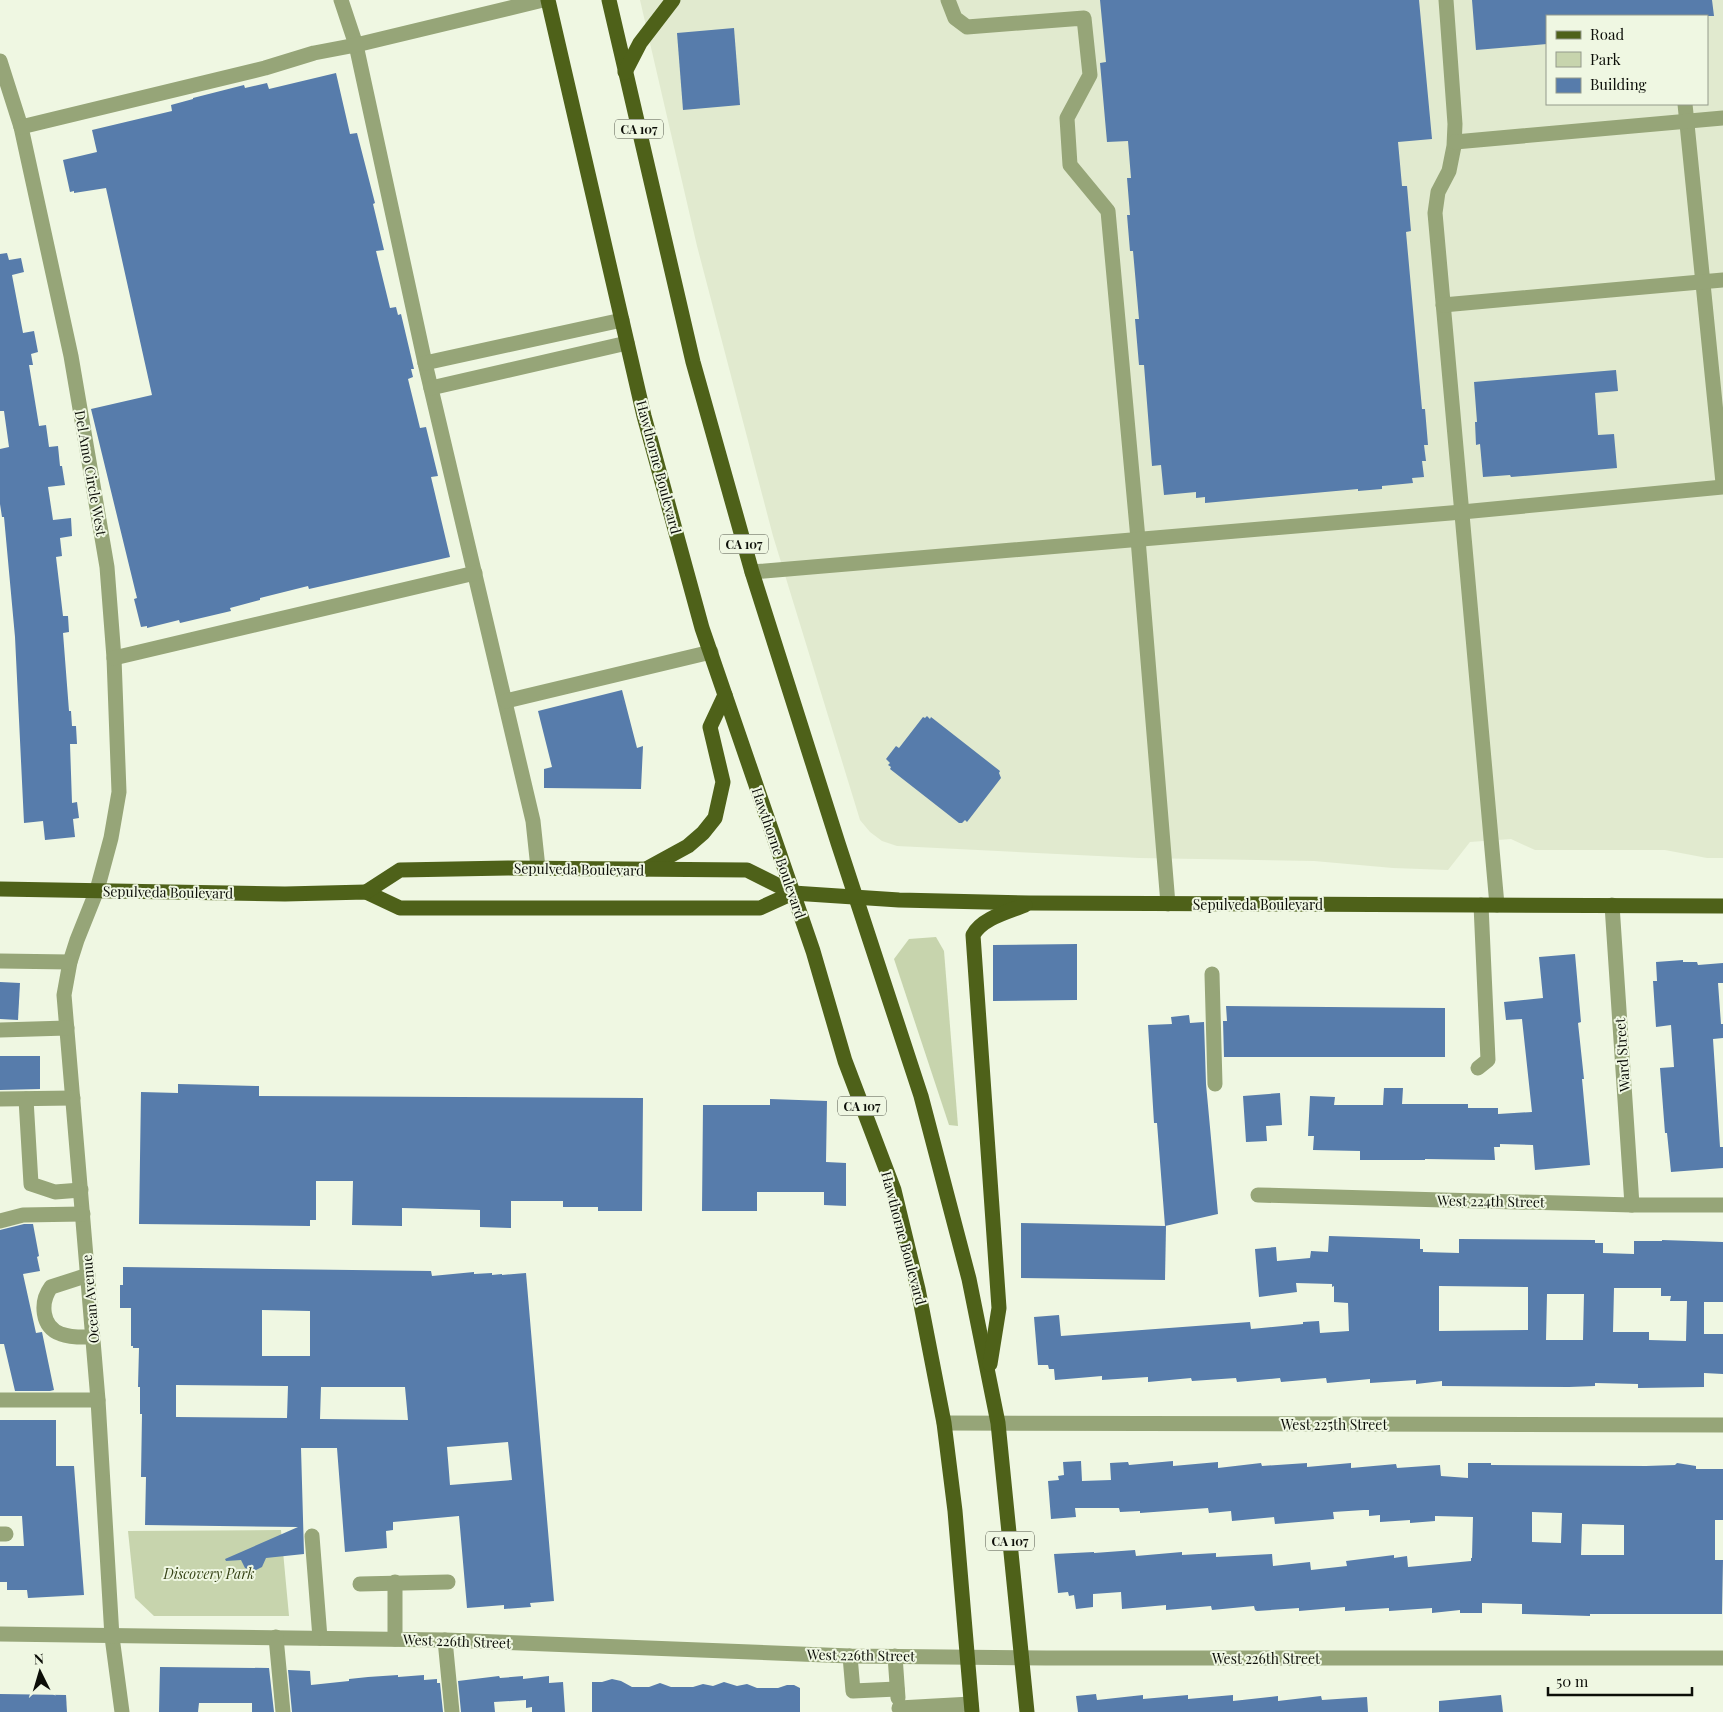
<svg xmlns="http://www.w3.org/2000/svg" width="1723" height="1712" font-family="'Playfair Display',serif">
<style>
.built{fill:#e1eacf;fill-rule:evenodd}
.green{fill:#c7d4ad}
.building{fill:#577cab;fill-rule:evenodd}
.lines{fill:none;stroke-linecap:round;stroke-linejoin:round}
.minor{stroke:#96a578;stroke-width:15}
.major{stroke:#4e6119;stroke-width:15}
.labels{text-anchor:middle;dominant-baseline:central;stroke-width:4;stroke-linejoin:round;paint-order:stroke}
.shield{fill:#eff7e2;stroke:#505449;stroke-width:1}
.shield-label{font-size:12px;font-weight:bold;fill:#0c0e08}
.street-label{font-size:14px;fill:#0c0e08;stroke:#eff7e2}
.park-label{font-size:14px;font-style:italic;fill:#374417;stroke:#eff7e2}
</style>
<rect width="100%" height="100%" fill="#eff7e2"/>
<!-- built -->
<path class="built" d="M 640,0 L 1723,0 L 1723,858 L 1707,858 L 1665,850 L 1535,850 L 1511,839 L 1470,842 L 1448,870 L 1393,868 L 1314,861 L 1139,858 L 897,846 L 882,841 L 870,832 L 860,820 L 773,536 L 697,246 ZM 1547,16 L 1707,16 L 1707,104 L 1547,104 Z"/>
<!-- green -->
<g class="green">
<path d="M 936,937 L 944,951 L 958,1126 L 949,1125 L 894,959 L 909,939 Z"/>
<path d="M 281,1530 L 289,1616 L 154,1616 L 135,1598 L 128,1531 Z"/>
</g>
<!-- building -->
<g class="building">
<path d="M 1100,0 L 1419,0 L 1432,139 L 1398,142 L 1402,186 L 1407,186 L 1411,231 L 1406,232 L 1422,409 L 1425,409 L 1428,445 L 1424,445 L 1426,461 L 1422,461 L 1424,477 L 1412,478 L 1413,483 L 1382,486 L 1382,489 L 1358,491 L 1358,489 L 1205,503 L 1205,497 L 1196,498 L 1196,492 L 1164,495 L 1161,465 L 1152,466 L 1144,365 L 1139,365 L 1135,319 L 1139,319 L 1133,251 L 1130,251 L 1127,215 L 1130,215 L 1127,178 L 1131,178 L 1128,141 L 1107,142 L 1100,63 L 1106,62 Z"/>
<path d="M 1472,0 L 1712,0 L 1714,16 L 1547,16 L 1547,44 L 1476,50 Z"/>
<path d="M 734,28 L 740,105 L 683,110 L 677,33 Z"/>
<path d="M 336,73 L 350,134 L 357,133 L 375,203 L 373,204 L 384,250 L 376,251 L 390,308 L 396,307 L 398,315 L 401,314 L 414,369 L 411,369 L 413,377 L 408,379 L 420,428 L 426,427 L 438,476 L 431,477 L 450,557 L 309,589 L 308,586 L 260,598 L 260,600 L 230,608 L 231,611 L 180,623 L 179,620 L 147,628 L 147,626 L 141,627 L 134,599 L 137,598 L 91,409 L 152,395 L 106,188 L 74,193 L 74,191 L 70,192 L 63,160 L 97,152 L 92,130 L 172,111 L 171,105 L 193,99 L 193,98 L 244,85 L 245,88 L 267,83 L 269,89 Z"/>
<path d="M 7,253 L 9,260 L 21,258 L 24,272 L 12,275 L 23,333 L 34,331 L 38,352 L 31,354 L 33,365 L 29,365 L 39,426 L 46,425 L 49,447 L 58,446 L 60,466 L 62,466 L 65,485 L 48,487 L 53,520 L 71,518 L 72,536 L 60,538 L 62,556 L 56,557 L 63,616 L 68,616 L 69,632 L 63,633 L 69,711 L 71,711 L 72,726 L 76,726 L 77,744 L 70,744 L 72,803 L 77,802 L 79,818 L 73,819 L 75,837 L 45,840 L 43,821 L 24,823 L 15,637 L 4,517 L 2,517 L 0,504 L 0,449 L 9,447 L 4,411 L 0,411 L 0,254 Z"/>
<path d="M 1616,370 L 1618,391 L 1595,393 L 1598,435 L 1614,434 L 1617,468 L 1511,477 L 1510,475 L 1483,477 L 1480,444 L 1476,445 L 1475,422 L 1477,422 L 1474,382 Z"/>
<path d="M 622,690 L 637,748 L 643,746 L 641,789 L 544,788 L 544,769 L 552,767 L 538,711 Z"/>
<path d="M 927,716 L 930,719 L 931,717 L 1000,771 L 999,773 L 1001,778 L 967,822 L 965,820 L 962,823 L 959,823 L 890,769 L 891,767 L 888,765 L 890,763 L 886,759 L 896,746 L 899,748 L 923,717 L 925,718 Z"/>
<path d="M 1077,944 L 1077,1000 L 993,1001 L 993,945 Z"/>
<path d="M 1575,954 L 1581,1022 L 1578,1023 L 1584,1079 L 1582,1079 L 1590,1165 L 1535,1170 L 1533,1145 L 1500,1144 L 1500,1147 L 1494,1147 L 1495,1160 L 1425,1159 L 1425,1160 L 1360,1160 L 1360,1151 L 1313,1150 L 1314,1136 L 1308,1136 L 1310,1096 L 1335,1097 L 1334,1105 L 1383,1105 L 1384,1088 L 1403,1088 L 1402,1104 L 1468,1104 L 1468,1108 L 1498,1108 L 1498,1114 L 1532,1112 L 1522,1019 L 1506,1020 L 1504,1002 L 1543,998 L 1539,957 Z"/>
<path d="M 1683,960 L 1683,962 L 1697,962 L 1698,965 L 1723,963 L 1723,983 L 1718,983 L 1721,1024 L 1723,1024 L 1723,1038 L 1713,1039 L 1720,1147 L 1723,1147 L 1723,1168 L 1671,1172 L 1667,1133 L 1665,1133 L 1660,1068 L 1674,1067 L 1671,1025 L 1656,1027 L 1653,981 L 1657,981 L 1656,962 Z"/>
<path d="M 0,982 L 20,983 L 18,1020 L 0,1019 Z"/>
<path d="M 1226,1006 L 1445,1008 L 1445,1057 L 1224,1057 L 1223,1021 L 1227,1021 Z"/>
<path d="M 1189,1015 L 1190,1023 L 1204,1022 L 1206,1084 L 1218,1214 L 1165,1226 L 1157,1123 L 1154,1123 L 1148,1025 L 1172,1024 L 1171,1017 Z"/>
<path d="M 0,1056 L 40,1056 L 40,1089 L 0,1090 Z"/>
<path d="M 178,1084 L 259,1086 L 259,1096 L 643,1098 L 642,1211 L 598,1211 L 598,1207 L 563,1207 L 563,1201 L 511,1201 L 511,1228 L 480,1227 L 480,1210 L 402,1208 L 402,1226 L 352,1225 L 353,1181 L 316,1181 L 316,1220 L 310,1220 L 310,1226 L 139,1224 L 141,1092 L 178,1093 Z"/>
<path d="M 1280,1093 L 1282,1125 L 1266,1126 L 1267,1141 L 1246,1142 L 1243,1096 Z"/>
<path d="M 770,1099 L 827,1101 L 826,1162 L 846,1163 L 846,1206 L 824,1205 L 824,1192 L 757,1192 L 757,1211 L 702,1211 L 703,1105 L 770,1105 Z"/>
<path d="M 1021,1223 L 1166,1226 L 1165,1280 L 1021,1278 Z"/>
<path d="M 24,1224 L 33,1224 L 39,1256 L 37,1257 L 40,1271 L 23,1274 L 36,1333 L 42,1332 L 54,1390 L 50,1391 L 15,1391 L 4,1344 L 0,1344 L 0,1230 Z"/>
<path d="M 1329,1236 L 1420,1239 L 1420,1249 L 1423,1249 L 1423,1252 L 1459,1253 L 1459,1239 L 1595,1240 L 1595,1243 L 1603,1243 L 1603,1253 L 1634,1254 L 1634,1241 L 1662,1241 L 1662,1240 L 1723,1242 L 1723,1302 L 1704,1302 L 1704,1334 L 1723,1334 L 1723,1374 L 1704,1373 L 1704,1387 L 1638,1388 L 1638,1384 L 1595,1383 L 1595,1386 L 1569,1387 L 1442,1386 L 1442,1381 L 1416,1384 L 1416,1380 L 1370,1383 L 1370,1379 L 1327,1383 L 1326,1378 L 1281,1382 L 1280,1378 L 1237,1382 L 1236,1378 L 1192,1381 L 1191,1378 L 1148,1382 L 1148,1377 L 1102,1380 L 1102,1376 L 1055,1380 L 1054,1369 L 1049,1369 L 1048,1365 L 1038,1365 L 1034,1317 L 1059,1315 L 1061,1336 L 1250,1322 L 1251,1329 L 1303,1324 L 1303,1322 L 1319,1321 L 1320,1333 L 1349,1331 L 1348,1303 L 1334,1302 L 1334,1286 L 1332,1287 L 1332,1284 L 1296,1283 L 1297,1292 L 1259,1297 L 1255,1249 L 1276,1247 L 1277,1261 L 1310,1258 L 1311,1251 L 1328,1252 ZM 1439,1286 L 1528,1287 L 1528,1330 L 1439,1331 ZM 1614,1288 L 1661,1288 L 1661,1296 L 1671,1296 L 1670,1301 L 1687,1301 L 1686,1341 L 1649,1340 L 1649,1332 L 1613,1332 ZM 1547,1294 L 1584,1294 L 1583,1340 L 1546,1340 Z"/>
<path d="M 123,1267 L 431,1271 L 432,1276 L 474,1272 L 474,1274 L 492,1273 L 492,1275 L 502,1274 L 502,1275 L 526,1273 L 554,1601 L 530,1603 L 531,1607 L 504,1609 L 504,1605 L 467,1608 L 459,1516 L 393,1522 L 393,1530 L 386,1531 L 387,1548 L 345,1552 L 337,1448 L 301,1448 L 304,1554 L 266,1558 L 262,1567 L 254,1571 L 245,1568 L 241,1560 L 226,1561 L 225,1559 L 298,1527 L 145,1525 L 146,1477 L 141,1477 L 142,1414 L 140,1414 L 140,1387 L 138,1387 L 139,1348 L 133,1348 L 133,1346 L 131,1346 L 131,1308 L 120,1308 L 120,1285 L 123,1285 ZM 262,1310 L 310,1311 L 310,1356 L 262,1356 ZM 176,1385 L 288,1386 L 287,1418 L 176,1417 ZM 321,1387 L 405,1387 L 408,1420 L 320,1419 ZM 508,1442 L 512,1480 L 450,1485 L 447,1447 Z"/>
<path d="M 0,1420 L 56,1420 L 56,1466 L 74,1466 L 84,1595 L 28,1598 L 27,1590 L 7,1590 L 7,1582 L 0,1582 L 0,1546 L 24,1546 L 22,1516 L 0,1516 Z"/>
<path d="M 1081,1461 L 1082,1481 L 1111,1480 L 1110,1463 L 1128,1462 L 1129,1465 L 1173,1461 L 1173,1466 L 1218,1462 L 1218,1468 L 1261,1463 L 1262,1466 L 1307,1463 L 1307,1467 L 1351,1463 L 1351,1468 L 1396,1464 L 1397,1468 L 1440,1465 L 1441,1476 L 1468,1478 L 1468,1463 L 1491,1463 L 1491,1465 L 1646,1466 L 1675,1465 L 1677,1463 L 1696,1466 L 1696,1469 L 1723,1469 L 1723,1520 L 1715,1520 L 1715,1560 L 1723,1560 L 1722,1614 L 1590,1614 L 1590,1616 L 1522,1614 L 1522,1604 L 1482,1603 L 1482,1613 L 1460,1613 L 1460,1610 L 1432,1613 L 1432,1608 L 1389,1611 L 1389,1608 L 1345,1611 L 1345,1607 L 1299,1611 L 1299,1608 L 1257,1611 L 1255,1610 L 1254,1606 L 1212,1610 L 1211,1606 L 1166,1610 L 1166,1605 L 1122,1609 L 1121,1592 L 1093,1594 L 1093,1607 L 1076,1609 L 1074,1595 L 1069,1596 L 1068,1592 L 1058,1593 L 1054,1554 L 1094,1552 L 1094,1553 L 1135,1550 L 1136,1556 L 1182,1552 L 1182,1555 L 1216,1553 L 1216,1557 L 1272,1554 L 1273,1566 L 1310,1562 L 1311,1570 L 1347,1566 L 1346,1561 L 1394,1555 L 1394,1558 L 1407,1556 L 1408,1567 L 1471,1561 L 1471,1558 L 1472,1558 L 1473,1517 L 1435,1516 L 1435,1521 L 1410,1523 L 1410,1520 L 1380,1522 L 1380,1515 L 1369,1516 L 1369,1510 L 1364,1510 L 1333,1512 L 1334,1519 L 1275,1524 L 1274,1517 L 1232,1521 L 1231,1511 L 1209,1513 L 1208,1508 L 1140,1513 L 1140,1511 L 1120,1512 L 1119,1508 L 1075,1508 L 1076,1517 L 1051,1519 L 1048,1481 L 1059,1480 L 1058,1476 L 1064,1475 L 1063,1462 ZM 1532,1512 L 1562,1513 L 1561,1543 L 1532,1542 ZM 1582,1524 L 1624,1525 L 1624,1555 L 1581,1555 Z"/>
<path d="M 160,1667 L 269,1668 L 274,1712 L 252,1712 L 252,1703 L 199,1703 L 198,1712 L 159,1712 Z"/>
<path d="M 288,1670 L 310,1671 L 311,1685 L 349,1681 L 349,1679 L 368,1677 L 398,1675 L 398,1677 L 424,1675 L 424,1680 L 437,1679 L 437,1683 L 440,1683 L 443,1712 L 292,1712 Z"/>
<path d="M 499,1676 L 500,1678 L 523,1676 L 523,1679 L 549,1676 L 549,1683 L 563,1682 L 565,1712 L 532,1712 L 532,1707 L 526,1708 L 526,1700 L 494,1702 L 495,1712 L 461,1712 L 458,1681 Z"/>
<path d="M 612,1679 L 621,1681 L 632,1687 L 649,1687 L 660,1683 L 671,1687 L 693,1687 L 703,1684 L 713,1686 L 724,1682 L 737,1686 L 747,1684 L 757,1688 L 778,1688 L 787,1685 L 794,1685 L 800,1688 L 800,1712 L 592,1712 L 592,1682 L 602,1682 Z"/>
<path d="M 0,1694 L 66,1695 L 67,1712 L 0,1712 Z"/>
<path d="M 1096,1694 L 1097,1700 L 1143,1695 L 1143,1699 L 1188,1695 L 1188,1699 L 1233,1695 L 1233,1701 L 1278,1696 L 1278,1701 L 1321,1696 L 1322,1700 L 1367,1697 L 1368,1712 L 1078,1712 L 1076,1696 Z"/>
<path d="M 1501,1695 L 1503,1712 L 1439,1712 L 1439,1701 Z"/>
</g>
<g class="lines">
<!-- minor -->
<g class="minor">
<path d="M 341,0 L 356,45 L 425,363 L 533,821 L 538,868"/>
<path d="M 948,0 L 955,18 L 967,27 L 1084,18 L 1090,75 L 1067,118 L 1070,165 L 1108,211 L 1138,539 L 1168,904"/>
<path d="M 1446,0 L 1455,124 L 1454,146 L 1449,171 L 1438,192 L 1435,213 L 1497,905"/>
<path d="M 0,61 L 21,127 L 71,356 L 107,567 L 114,658 L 119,792 L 111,838 L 97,890 L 77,940 L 70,962 L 64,995 L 98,1400 L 112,1637 L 122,1712"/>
<path d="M 1685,104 L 1723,483"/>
<path d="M 21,127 L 265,68 L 314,53 L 356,45 L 543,0"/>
<path d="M 1455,142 L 1723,118"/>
<path d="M 1443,305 L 1723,280"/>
<path d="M 425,363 L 622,320"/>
<path d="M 431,388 L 627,343"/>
<path d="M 752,572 L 1462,512 L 1723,487"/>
<path d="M 114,658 L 475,573"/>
<path d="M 506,701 L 711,652"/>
<path d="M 1612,905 L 1632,1205"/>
<path d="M 0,961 L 70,962"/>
<path d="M 1212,974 L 1215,1084"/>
<path d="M 0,1030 L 67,1028"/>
<path d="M 1478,1068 L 1488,1060 L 1481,905"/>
<path d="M 0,1099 L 73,1098"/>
<path d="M 26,1099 L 31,1184 L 55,1192 L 81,1190"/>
<path d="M 1258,1195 L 1632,1205 L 1723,1205"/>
<path d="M 0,1221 L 23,1215 L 83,1214"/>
<path d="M 88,1275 L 51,1287 C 40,1302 41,1327 61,1334 C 71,1338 83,1337 93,1337"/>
<path d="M 0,1400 L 98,1400"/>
<path d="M 944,1423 L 1723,1425"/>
<path d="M 0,1534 L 6,1534"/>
<path d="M 312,1536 L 320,1638"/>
<path d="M 360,1584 L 448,1582"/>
<path d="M 0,1634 L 445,1640 L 850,1656 L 1046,1658 L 1723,1658"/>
<path d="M 276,1637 L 283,1712"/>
<path d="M 395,1639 L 395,1582"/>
<path d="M 445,1640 L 452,1712"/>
<path d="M 850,1656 L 853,1691 L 897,1689"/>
<path d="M 895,1656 L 898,1698"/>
<path d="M 899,1708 L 971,1704"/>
</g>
<!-- major -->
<g class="major">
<path d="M 548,0 L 644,416 L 702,628 L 813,951 L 845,1061 L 894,1190 L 918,1289 L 944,1423 L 955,1511 L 972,1712"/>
<path d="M 609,0 L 693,362 L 752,572 L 838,843 L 921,1096 L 969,1279 L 998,1423 L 1027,1712"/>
<path d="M 625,72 L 640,43 L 673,0"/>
<path d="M 646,869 L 688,846 L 703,833 L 715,818 L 723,782 L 710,727 L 725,695"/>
<path d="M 0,889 L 285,894 L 366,892 L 400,908 L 760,908 L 793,893"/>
<path d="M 366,892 L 400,870 L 508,868 L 747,870 L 793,893 L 899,900 L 1029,903 L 1723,906"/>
<path d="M 990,1364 L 999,1308 L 973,935 C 982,918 1008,912 1025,905"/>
</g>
</g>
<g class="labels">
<!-- shield labels -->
<g class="shield">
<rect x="615" y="119.5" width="48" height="19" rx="4"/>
<rect x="720" y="534.5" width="48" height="19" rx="4"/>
<rect x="838" y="1096.5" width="48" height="19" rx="4"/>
<rect x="986" y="1531.5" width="48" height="19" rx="4"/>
</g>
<g class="shield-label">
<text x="639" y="129">CA 107</text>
<text x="744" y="544">CA 107</text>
<text x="862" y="1106">CA 107</text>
<text x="1010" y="1541">CA 107</text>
</g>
<!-- street labels -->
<g class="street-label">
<text transform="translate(659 467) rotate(75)">Hawthorne Boulevard</text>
<text transform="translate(91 473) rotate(80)">Del Amo Circle West</text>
<text transform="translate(779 853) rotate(71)">Hawthorne Boulevard</text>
<text transform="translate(579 869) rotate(1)">Sepulveda Boulevard</text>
<text transform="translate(168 892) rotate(1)">Sepulveda Boulevard</text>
<text x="1258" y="904">Sepulveda Boulevard</text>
<text transform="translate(1622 1055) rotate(-94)">Ward Street</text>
<text transform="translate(1491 1201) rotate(1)">West 224th Street</text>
<text transform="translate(904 1238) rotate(75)">Hawthorne Boulevard</text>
<text transform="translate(90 1299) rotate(-95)">Ocean Avenue</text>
<text x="1334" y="1424">West 225th Street</text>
<text transform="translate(457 1641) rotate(2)">West 226th Street</text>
<text transform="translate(861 1655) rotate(1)">West 226th Street</text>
<text x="1266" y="1658">West 226th Street</text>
</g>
<!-- park labels -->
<g class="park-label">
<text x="209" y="1573">Discovery Park</text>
</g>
</g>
<!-- legend -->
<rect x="1546" y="15" width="162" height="90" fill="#eff7e2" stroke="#949a8b"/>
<rect x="1556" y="31" width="25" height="8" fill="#4e6119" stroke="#949a8b"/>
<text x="1590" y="40" font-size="15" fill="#0c0e08">Road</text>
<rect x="1556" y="52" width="25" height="15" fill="#c7d4ad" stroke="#949a8b"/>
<text x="1590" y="65" font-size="15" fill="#0c0e08">Park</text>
<rect x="1556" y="78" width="25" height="15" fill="#577cab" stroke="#949a8b"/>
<text x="1590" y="90" font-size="15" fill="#0c0e08">Building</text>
<!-- north arrow -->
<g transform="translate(40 1672) rotate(355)" stroke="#eff7e2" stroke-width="4" paint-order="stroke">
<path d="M0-4L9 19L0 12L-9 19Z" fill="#0c0e08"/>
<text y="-8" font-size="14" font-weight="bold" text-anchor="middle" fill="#0c0e08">N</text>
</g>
<!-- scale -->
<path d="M1548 1687v8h144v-8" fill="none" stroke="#0c0e08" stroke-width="2.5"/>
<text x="1556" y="1687" font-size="15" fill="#0c0e08" stroke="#eff7e2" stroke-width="4" paint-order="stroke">50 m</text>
</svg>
